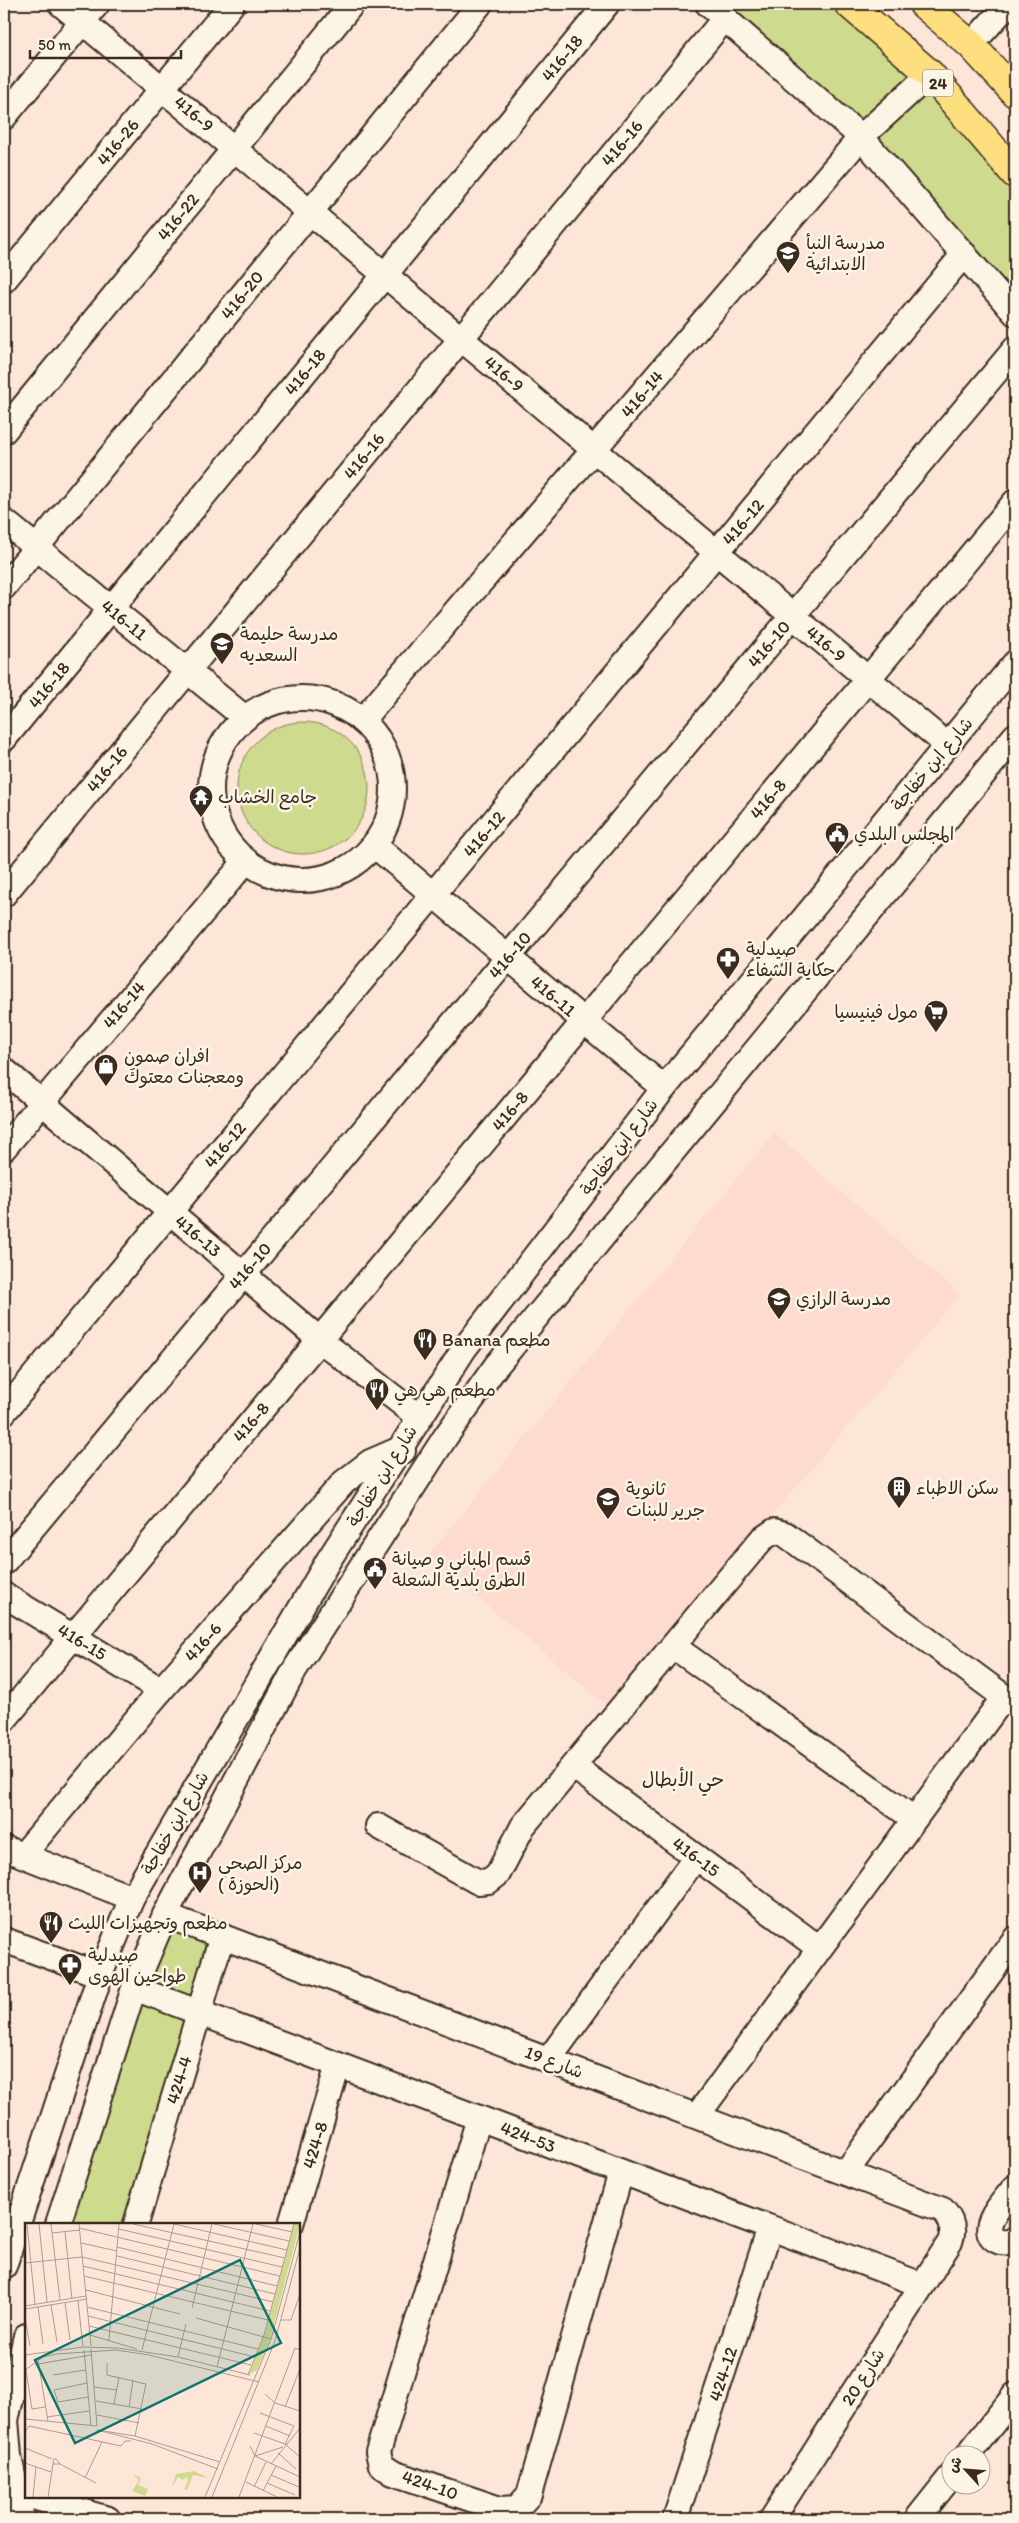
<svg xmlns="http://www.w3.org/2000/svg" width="1019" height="2523" font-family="Itim,'Playpen Sans Arabic',sans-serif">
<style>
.built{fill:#fddbcf}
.green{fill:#ceda8d;stroke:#848256}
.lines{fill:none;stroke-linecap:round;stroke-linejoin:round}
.minor-casing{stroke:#3b2a1e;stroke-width:28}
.major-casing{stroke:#3b2a1e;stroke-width:31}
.minor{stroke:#fcf5e5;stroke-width:24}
.major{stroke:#fedf80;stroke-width:28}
.labels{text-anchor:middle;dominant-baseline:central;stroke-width:5;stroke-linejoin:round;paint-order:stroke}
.shield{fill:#fcf5e5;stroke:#75675a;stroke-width:1}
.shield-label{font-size:16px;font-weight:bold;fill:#3b2a1e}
.street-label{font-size:18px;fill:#3b2a1e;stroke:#fcf5e5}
.poi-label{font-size:18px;fill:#3b2a1e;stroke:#fcf5e5;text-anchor:start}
.neighbourhood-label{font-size:19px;fill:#3b2a1e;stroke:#fcf5e5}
.inset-road{fill:none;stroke:#af9b8e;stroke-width:1}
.view{fill:#0f766e;fill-opacity:0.15;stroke:#0f766e;stroke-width:2.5}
.inset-edge{fill:none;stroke:#3b2a1e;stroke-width:2.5}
</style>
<rect width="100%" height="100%" fill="#fde6d8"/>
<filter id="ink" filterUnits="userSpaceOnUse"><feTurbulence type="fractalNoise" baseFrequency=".02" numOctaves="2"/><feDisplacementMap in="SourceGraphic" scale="10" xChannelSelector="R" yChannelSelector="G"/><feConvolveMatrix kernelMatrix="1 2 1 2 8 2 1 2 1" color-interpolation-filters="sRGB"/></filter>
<g filter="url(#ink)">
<!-- built -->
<path class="built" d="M 774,1133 L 960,1294 L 609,1707 L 428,1556 Z"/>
<!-- green -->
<g class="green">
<path d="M 716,4 L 829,4 L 926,87 L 1015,189 L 1015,304 Z"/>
<circle cx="303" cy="788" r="66"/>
<path d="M 176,1924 L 216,1940 L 131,2224 L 67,2224 L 146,1988 Z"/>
</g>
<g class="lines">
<defs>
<g id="minor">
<path d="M 61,4 L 947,745"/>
<path d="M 708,4 L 861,137 L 1015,313"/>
<path d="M 971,45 L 1008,4"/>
<path d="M 4,117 L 97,4"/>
<path d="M 4,280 L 232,4"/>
<path d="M 4,431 L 352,4"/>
<path d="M 4,521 L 245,718"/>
<path d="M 4,587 L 480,4"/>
<circle cx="302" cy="789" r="91"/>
<path d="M 362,721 L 861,137 L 930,74"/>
<path d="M 4,739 L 607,4"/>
<path d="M 374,845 L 664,1088"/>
<path d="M 4,894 L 725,18"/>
<path d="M 4,1070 L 320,1340 L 419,1417"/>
<path d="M 4,1148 L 245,862"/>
<path d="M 4,1412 L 964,254"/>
<path d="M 4,1562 L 1015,349"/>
<path d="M 4,1595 L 161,1690"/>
<path d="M 673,1646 L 914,1819"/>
<path d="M 4,1720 L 1015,502"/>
<path d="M 573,1766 L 819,1948"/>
<path d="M 378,1826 L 478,1882 L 489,1881 L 498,1874 L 523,1826 L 761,1540 L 774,1531 L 785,1534 L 1015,1705"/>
<path d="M 4,1848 L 132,1898"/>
<path d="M 23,1855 L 161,1690 L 344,1482 L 370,1462 L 400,1449 L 403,1451"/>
<path d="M 165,1915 L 943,2210 C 952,2220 955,2229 950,2242 L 772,2519"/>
<path d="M 4,1940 L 100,1975"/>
<path d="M 134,1988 L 922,2285"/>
<path d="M 549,2059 L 696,1857"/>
<path d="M 697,2116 L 1004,1697"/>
<path d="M 479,2118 L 378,2452 L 381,2465 L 393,2473 L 500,2509 L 517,2508 L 529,2495 L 621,2172"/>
<path d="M 846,2172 L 1015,1939"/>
<path d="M 1015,2187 C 1006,2199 972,2232 1000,2242 C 1006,2243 1011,2242 1015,2239"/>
<path d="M 58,2224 L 134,1988 L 165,1915 L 295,1669 L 446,1436 L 496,1366 L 1015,736"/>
<path d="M 136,2224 L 222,1936"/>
<path d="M 291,2224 L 338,2065"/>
<path d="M 4,2266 L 100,1975 L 132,1898 L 328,1561 L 464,1349 L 664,1088 L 1015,663"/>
<path d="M 967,2456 L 1015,2395"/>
<path d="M 33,2497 L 108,2519"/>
<path d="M 22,2519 L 9,2456 L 6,2420 L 26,2336"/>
<path d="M 675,2519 L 770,2228"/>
<path d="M 917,2519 L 952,2475"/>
</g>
<g id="major">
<path d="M 849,4 L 930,74 L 1015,174"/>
<path d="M 923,4 L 971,45 L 1015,93"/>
</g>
</defs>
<!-- minor casing -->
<use href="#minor" class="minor-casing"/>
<!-- major casing -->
<use href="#major" class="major-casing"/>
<!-- minor -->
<use href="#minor" class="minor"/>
<!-- major -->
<use href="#major" class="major"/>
</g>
</g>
<!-- icons -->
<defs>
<symbol id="school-pin" viewBox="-11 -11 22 30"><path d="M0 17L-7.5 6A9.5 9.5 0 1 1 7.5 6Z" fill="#3b2a1e" stroke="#fcf5e5"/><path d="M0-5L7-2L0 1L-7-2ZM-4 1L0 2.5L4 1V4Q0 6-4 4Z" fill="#fff"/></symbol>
<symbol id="temple-pin" viewBox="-11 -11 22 30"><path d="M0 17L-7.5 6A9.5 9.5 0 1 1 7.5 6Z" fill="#3b2a1e" stroke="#fcf5e5"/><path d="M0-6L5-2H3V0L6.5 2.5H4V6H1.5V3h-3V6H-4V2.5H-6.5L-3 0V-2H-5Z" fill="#fff"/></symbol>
<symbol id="civic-pin" viewBox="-11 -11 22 30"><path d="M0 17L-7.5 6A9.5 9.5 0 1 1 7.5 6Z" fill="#3b2a1e" stroke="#fcf5e5"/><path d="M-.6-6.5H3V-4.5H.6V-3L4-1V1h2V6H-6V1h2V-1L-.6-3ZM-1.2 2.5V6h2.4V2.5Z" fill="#fff"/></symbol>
<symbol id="pharmacy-pin" viewBox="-11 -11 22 30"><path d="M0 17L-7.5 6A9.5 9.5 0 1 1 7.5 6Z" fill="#3b2a1e" stroke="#fcf5e5"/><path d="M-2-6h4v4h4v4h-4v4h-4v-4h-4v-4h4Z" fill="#fff"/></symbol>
<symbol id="supermarket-pin" viewBox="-11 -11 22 30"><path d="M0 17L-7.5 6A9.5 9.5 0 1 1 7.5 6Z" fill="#3b2a1e" stroke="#fcf5e5"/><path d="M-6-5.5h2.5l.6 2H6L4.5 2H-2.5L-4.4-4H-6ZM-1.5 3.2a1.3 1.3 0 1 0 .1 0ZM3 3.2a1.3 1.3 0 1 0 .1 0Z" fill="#fff"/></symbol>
<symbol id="shop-pin" viewBox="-11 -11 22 30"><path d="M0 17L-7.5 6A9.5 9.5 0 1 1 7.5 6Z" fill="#3b2a1e" stroke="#fcf5e5"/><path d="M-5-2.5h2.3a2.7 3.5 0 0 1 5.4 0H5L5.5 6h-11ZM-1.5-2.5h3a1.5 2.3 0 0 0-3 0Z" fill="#fff"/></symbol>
<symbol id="restaurant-pin" viewBox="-11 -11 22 30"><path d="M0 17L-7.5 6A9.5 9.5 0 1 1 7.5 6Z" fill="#3b2a1e" stroke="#fcf5e5"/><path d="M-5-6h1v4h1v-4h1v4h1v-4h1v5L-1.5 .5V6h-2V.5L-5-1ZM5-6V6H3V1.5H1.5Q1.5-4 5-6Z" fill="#fff"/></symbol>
<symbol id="building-pin" viewBox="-11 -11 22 30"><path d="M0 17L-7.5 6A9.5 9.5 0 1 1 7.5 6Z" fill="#3b2a1e" stroke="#fcf5e5"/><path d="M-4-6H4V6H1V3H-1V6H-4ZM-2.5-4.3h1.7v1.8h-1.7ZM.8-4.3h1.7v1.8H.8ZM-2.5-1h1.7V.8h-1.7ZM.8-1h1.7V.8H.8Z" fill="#fff"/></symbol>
<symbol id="hospital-pin" viewBox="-11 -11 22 30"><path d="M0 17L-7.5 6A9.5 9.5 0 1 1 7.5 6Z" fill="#3b2a1e" stroke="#fcf5e5"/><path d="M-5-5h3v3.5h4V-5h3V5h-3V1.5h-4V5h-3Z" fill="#fff"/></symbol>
</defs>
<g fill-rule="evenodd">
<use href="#school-pin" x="774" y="239" width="28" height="38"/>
<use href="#school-pin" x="208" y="630" width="28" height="38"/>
<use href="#temple-pin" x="187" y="783" width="28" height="38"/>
<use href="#civic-pin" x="823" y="820" width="28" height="38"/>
<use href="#pharmacy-pin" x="714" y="945" width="28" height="38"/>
<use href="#supermarket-pin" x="922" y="998" width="28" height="38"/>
<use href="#shop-pin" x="92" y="1052" width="28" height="38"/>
<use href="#school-pin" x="765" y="1285" width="28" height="38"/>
<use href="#restaurant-pin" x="411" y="1326" width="28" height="38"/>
<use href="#restaurant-pin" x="363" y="1376" width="28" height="38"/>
<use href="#building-pin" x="885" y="1474" width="28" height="38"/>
<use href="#school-pin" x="594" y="1485" width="28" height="38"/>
<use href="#civic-pin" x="361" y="1555" width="28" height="38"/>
<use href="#hospital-pin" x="186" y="1859" width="28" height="38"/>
<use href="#restaurant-pin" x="37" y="1909" width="28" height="38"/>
<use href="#pharmacy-pin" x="56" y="1951" width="28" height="38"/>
</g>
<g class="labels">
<!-- shield labels -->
<rect class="shield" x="923" y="69.5" width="30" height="27" rx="4"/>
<g class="shield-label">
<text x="938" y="83">24</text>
</g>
<!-- street labels -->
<g class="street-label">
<text transform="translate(562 58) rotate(-51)">416-18</text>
<text transform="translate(194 114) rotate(40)">416-9</text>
<text transform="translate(118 142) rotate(-50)">416-26</text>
<text transform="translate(622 143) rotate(-50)">416-16</text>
<text transform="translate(178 217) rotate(-51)">416-22</text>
<text transform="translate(242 295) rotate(-51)">416-20</text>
<text transform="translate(305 372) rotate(-51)">416-18</text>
<text transform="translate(504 374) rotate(40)">416-9</text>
<text transform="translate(642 394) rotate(-50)">416-14</text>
<text transform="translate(364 456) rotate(-51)">416-16</text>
<text transform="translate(743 522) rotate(-50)">416-12</text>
<text transform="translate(124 620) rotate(39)">416-11</text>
<text transform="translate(769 644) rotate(-50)">416-10</text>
<text transform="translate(826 644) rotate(40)">416-9</text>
<text transform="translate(49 685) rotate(-51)">416-18</text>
<text transform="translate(932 764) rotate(-50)">شارع ابن خفاجة</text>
<text transform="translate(107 769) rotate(-51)">416-16</text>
<text transform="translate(768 799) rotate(-50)">416-8</text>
<text transform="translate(484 834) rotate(-50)">416-12</text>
<text transform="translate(510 955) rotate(-50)">416-10</text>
<text transform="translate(553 996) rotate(40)">416-11</text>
<text transform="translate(124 1005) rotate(-50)">416-14</text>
<text transform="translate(510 1111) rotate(-50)">416-8</text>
<text transform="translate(225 1145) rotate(-50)">416-12</text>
<text transform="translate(619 1147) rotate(-53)">شارع ابن خفاجة</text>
<text transform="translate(198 1236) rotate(40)">416-13</text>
<text transform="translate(250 1266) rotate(-50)">416-10</text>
<text transform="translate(251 1422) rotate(-50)">416-8</text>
<text transform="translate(382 1476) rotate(-58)">شارع ابن خفاجة</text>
<text transform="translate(82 1642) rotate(31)">416-15</text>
<text transform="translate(203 1642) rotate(-48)">416-6</text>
<text transform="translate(175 1823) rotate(-60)">شارع ابن خفاجة</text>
<text transform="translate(696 1857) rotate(36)">416-15</text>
<text transform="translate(554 2062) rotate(21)">شارع 19</text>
<text transform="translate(179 2080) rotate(-73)">424-4</text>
<text transform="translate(528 2137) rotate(21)">424-53</text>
<text transform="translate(315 2145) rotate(-73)">424-8</text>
<text transform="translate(723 2374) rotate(-72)">424-12</text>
<text transform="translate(863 2377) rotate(-57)">شارع 20</text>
<text transform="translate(430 2485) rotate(19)">424-10</text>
</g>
<!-- poi labels -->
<g class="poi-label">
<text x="806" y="243">مدرسة النبأ<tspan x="806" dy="21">الابتدائية</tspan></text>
<text x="240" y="634">مدرسة حليمة<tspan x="240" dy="21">السعديه</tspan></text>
<text x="218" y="797">جامع الخشاب</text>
<text x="854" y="834">المجلس البلدي</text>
<text x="746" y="949">صيدلية<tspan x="746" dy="21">حكاية الشفاء</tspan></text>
<text x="918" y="1012" text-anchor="end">مول فينيسيا</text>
<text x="124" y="1056">افران صمون<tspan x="124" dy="21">ومعجنات معتوكَ</tspan></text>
<text x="796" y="1299">مدرسة الرازي</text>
<text x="442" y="1340">Banana مطعم</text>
<text x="394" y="1390">مطعم هي هي</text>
<text x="916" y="1488">سكن الاطباء</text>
<text x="626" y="1489">ثانوية<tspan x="626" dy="21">جرير للبنات</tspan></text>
<text x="392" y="1559">قسم المباني و صيانة<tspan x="392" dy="21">الطرق بلدية الشعلة</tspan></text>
<text x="218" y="1863">مركز الصحي<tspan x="218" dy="21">( الحوزة)</tspan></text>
<text x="68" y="1923">مطعم وتجهيزات الليث</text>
<text x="88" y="1955">صيدلية<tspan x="88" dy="21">طواحين الهوى</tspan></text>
</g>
<!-- neighbourhood labels -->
<g class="neighbourhood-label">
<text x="683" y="1779">حي الأبطال</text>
</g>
</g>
<!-- overview -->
<g transform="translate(25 2223)">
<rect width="275" height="275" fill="#fde6d8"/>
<path d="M 269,1 L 275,1 L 245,116 L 232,147 L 224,151 L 239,114 ZM 169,248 L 184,255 L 168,252 L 162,267 L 159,266 L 163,259 L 162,254 L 158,257 L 153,254 L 147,264 L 151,251 ZM 108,251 L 116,255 L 113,262 L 123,266 L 120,273 L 107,268 L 114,257 Z" fill="#ceda8d"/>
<path class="inset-road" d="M 2,1 L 10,81M 14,1 L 22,79M 26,1 L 35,77M 54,1 L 66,123M 108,1 L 260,35M 149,1 L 262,27M 189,1 L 264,18M 231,1 L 267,9M 54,5 L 255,53M 94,6 L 257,44M 40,9 L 47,76M 27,10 L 55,7M 56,20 L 92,28M 92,24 L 252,63M 92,33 L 250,71M 0,40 L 57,34 L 248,79M 58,43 L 245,88M 59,53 L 243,97M 61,67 L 155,91M 53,78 L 58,124M 40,80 L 45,117M 26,82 L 32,119M 0,83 L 61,73M 13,84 L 18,121M 62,84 L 233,126M 167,85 L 187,1M 0,86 L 62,76M 63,93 L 230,134M 0,94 L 5,123M 171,95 L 246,116M 256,97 L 266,97 L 275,71M 64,103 L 226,142M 65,112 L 112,126M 84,117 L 94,1M 59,127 L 66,203M 117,127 L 149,1M 0,132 L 58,124 L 93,125 L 153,134 L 225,152M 153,134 L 161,101M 13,137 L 23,198M 82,140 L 82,152 L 121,161 L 110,213M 13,141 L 66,132M 192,144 L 228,1M 0,147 L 18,134 L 31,131 L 91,127 L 124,132 L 234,159M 1,147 L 7,186 L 20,184M 28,152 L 61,147M 223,152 L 239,112 L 269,1M 62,160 L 29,167 L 33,179 L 63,174M 69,164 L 92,167M 240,171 L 250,180 L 275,188M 71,178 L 117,186M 89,181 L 94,154M 104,184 L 108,157M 260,184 L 275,146M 235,190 L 269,203 L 260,221M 72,192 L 114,200M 22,194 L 64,188M 0,196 L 72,203 L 66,126M 241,203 L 265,213M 0,209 L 4,203 L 96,223 L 100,218 L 106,218M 229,210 L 260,221 L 275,234M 225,223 L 230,233 L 275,254M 0,225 L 27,236M 253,230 L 271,246M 230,233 L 258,224M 29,236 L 31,236 L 35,241 L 28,241 ZM 0,240 L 26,249M 35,241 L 71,260M 246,241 L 275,205M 193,246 L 127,221 L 72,207 L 110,213 L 195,239M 246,252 L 274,264M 60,255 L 77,219M 221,259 L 252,274M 242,260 L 270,272M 229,264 L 241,239M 238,268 L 251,243M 8,274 L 11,244M 23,274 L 28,241M 180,274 L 246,116 L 275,9M 187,274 L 250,118 L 275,25M 214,274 L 270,125 L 275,127"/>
<path class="view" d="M 215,37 L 256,120 L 50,220 L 10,137 Z"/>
<rect width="275" height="275" class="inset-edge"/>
</g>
<!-- margin -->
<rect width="1019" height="2523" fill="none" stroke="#fcf5e5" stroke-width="20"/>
<rect x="10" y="10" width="999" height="2503" fill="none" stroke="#3b2a1e" stroke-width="2" filter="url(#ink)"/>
<!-- north arrow -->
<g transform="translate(966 2470) rotate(296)"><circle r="24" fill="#fcf5e5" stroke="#afa495"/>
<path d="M0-4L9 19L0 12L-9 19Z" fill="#3b2a1e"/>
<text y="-8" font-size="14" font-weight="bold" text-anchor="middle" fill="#3b2a1e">ش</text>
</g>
<!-- scale -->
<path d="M30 50v8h151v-8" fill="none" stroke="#3b2a1e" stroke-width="2.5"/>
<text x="38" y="50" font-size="15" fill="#3b2a1e" stroke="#fcf5e5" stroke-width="4" paint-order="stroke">50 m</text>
</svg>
